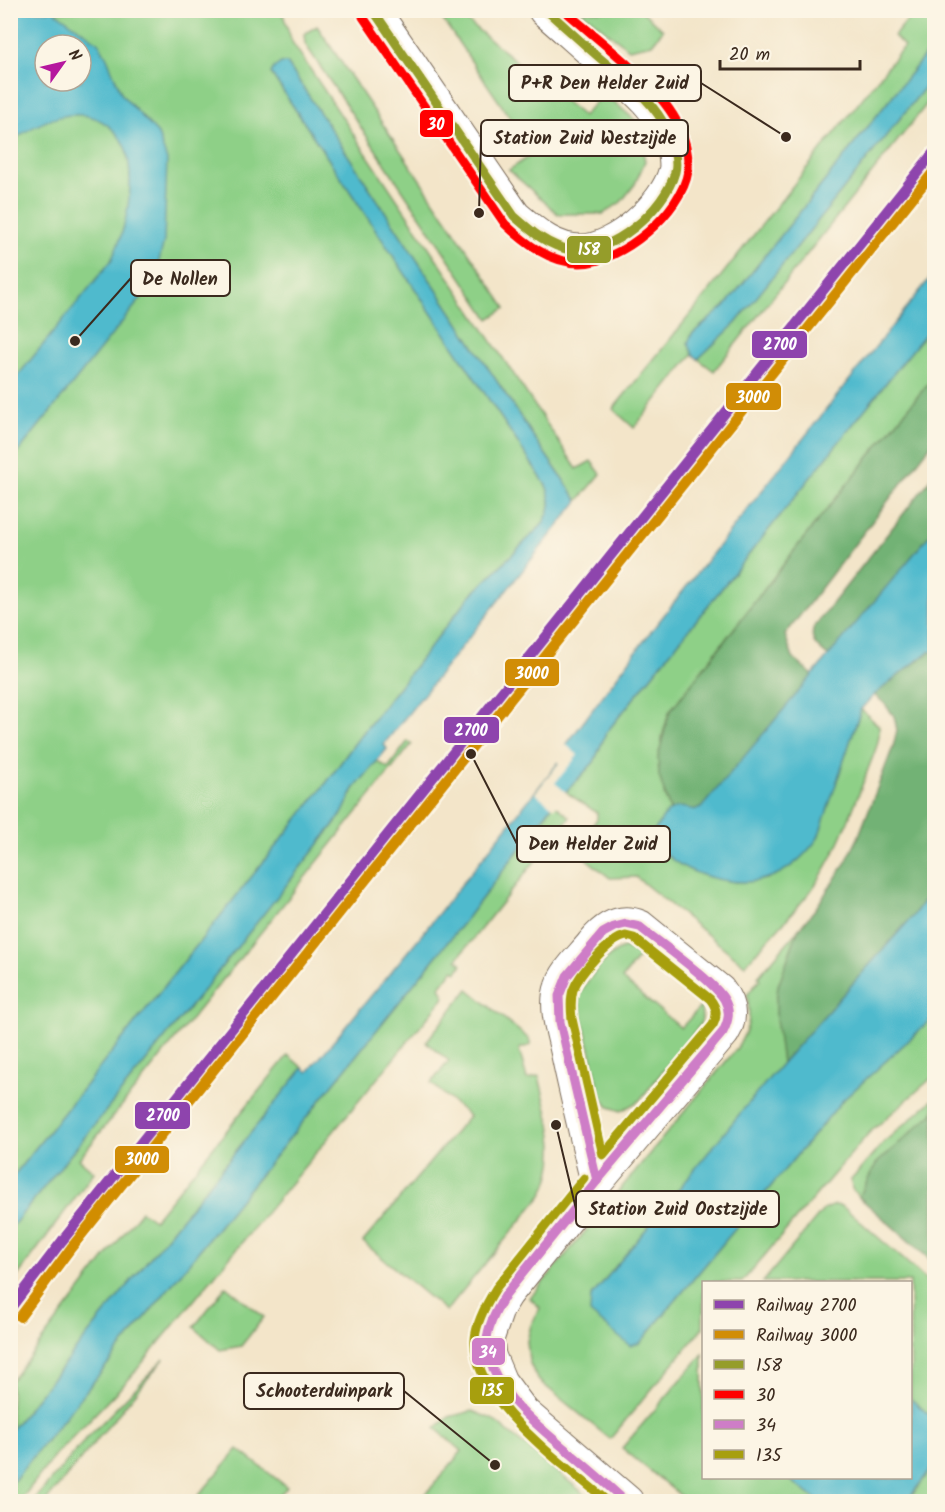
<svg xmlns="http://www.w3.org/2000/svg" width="945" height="1512" font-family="Kalam,sans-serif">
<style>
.green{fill:#8ed087;stroke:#647d52;stroke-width:1.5;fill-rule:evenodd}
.forest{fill:#72b274;stroke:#566e49;stroke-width:1.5}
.water{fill:#50bacd;stroke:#467276;stroke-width:1.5;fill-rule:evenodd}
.pier{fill:#f3e5c9}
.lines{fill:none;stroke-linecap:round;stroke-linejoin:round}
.minor-casing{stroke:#7b6b5a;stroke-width:35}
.minor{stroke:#fff;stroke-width:33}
.bus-1-casing{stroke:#fcf5e5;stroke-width:14}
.bus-2-casing{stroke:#fcf5e5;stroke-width:14}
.bus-3-casing{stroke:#fcf5e5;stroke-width:14}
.bus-4-casing{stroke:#fcf5e5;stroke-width:14}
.bus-1{stroke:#959d2a;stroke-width:9}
.bus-2{stroke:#f00;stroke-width:9}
.bus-3{stroke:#ce7dc7;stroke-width:9}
.bus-4{stroke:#a79f0e;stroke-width:9}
.rail-1-casing{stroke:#fcf5e5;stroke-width:15}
.rail-2-casing{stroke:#fcf5e5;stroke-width:15}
.rail-1{stroke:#8e44ad;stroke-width:10}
.rail-2{stroke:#d18d06;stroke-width:10}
.leader{fill:none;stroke:#3b2a1e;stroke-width:2}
.callout-dot{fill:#3b2a1e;stroke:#fcf5e5;stroke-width:2}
.callout{fill:#fcf5e5;stroke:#3b2a1e;stroke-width:2}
.callout-label{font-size:18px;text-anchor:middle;font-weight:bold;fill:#3b2a1e}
.line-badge{stroke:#fcf5e5;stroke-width:2}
.badge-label{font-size:16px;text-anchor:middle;font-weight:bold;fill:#fff}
</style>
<rect width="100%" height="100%" fill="#fcf5e5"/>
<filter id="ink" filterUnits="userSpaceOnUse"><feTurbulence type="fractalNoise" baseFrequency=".0167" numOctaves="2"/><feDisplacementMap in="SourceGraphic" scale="12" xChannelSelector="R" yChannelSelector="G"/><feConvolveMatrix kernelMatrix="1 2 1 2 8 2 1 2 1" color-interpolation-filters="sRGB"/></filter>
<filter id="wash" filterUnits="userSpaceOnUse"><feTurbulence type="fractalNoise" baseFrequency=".008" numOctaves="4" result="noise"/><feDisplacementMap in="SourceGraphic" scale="24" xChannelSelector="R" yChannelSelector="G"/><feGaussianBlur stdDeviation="1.35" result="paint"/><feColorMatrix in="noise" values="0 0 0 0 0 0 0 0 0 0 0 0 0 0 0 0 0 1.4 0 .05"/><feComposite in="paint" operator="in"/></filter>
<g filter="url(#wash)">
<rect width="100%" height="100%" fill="#f3e5c9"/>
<!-- green -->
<g class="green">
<path d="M 11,11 L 282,11 L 292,42 L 577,469 L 591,461 L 601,474 L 578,501 L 537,442 L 287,63 L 281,63 L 271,73 L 546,485 C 553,502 551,510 542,525 L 470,596 L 355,743 L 327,782 L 11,1179 ZM 45,45 L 81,45 L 81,81 L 45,81 Z"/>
<path d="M 437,11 L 455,11 L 583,116 L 604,93 L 637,122 L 645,161 L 635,184 L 621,202 L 603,214 L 558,214 L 509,170 L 534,153 Z"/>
<path d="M 581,11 L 642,11 L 663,30 L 652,44 L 629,49 Z"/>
<path d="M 915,11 L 934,11 L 934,44 L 725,306 L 692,334 L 688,343 L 693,354 L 634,428 L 613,409 L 694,310 L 904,46 L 894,36 Z"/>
<path d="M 317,26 L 506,308 L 489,319 L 305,44 L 304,34 Z"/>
<path d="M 934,76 L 934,95 L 714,371 L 698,359 L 736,323 Z"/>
<path d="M 934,323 L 934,376 L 804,538 L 669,712 L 662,737 L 664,794 L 670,810 L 662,819 L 700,874 L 735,882 L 767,879 L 825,816 L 861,709 L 879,726 C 881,743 871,759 866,775 C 851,814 836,858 810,892 C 790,917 766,941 745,965 L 636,877 L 610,878 L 574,849 L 597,819 L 597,813 L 566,792 L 594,762 L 606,733 Z"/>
<path d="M 408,741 L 412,744 L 79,1159 L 94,1172 L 11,1285 L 11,1228 L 202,992 L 329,831 L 342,814 L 354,789 L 377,761 L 388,768 Z"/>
<path d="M 554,804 L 570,817 L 457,959 L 462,964 L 457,972 L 453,970 L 440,987 L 444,995 L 443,999 L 153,1350 L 130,1378 L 56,1454 L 20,1501 L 11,1502 L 11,1484 L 467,918 Z"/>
<path d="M 798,930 L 778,986 L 782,1063 L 591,1297 L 640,1343 L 842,1101 L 934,1017 L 934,1076 L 868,1134 L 742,1282 L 704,1282 L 703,1328 L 610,1439 L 537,1379 L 529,1361 L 527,1341 L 531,1325 L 540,1308 L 530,1298 L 737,1048 C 750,1027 751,1018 747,995 L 760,979 L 758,977 Z"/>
<path d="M 624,948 L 641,954 L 622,979 L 681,1028 L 701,1006 L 702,1019 L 700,1025 L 639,1101 L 621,1111 L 609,1107 L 601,1096 L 578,999 C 583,984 608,952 624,948 Z"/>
<path d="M 468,989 L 529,1039 L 531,1045 L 519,1049 L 527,1079 L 539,1076 C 548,1118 564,1154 542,1195 L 446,1311 L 363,1242 L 469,1116 L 431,1083 L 449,1061 L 426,1042 Z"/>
<path d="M 288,1055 L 303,1068 L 11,1430 L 11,1381 L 141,1211 L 154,1220 Z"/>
<path d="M 934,1099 L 934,1124 L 870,1187 L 862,1201 L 852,1189 L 851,1180 L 884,1142 Z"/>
<path d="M 835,1205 L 841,1206 L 847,1210 L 934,1286 L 934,1419 L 911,1399 L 910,1282 L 763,1282 L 823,1210 Z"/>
<path d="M 226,1286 L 264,1317 L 241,1346 L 220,1350 L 194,1327 Z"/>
<path d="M 703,1354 L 704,1478 L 788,1478 L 818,1501 L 687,1501 L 622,1448 Z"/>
<path d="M 164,1359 L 46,1501 L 33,1501 L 85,1440 Z"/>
<path d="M 472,1411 L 492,1419 L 593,1501 L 420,1501 L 462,1451 L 435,1428 L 449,1417 Z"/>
<path d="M 238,1449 L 287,1487 L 274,1501 L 194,1501 Z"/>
<path d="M 934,1465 L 934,1501 L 907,1502 Z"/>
</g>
<!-- forest -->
<g class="forest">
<path d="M 934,376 L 934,441 L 785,635 L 793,658 L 814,676 L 701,808 C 692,813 683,806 670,810 L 659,776 L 658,757 L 669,713 L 804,538 Z"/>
<path d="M 934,475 L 934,530 L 829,657 C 819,648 808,642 814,627 Z"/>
<path d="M 934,651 L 934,886 L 913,916 L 782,1063 L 776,1019 L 776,1000 L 778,986 L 798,930 L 816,908 L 846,862 L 858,838 L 893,747 L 897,730 L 894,716 L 884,703 L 874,695 L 929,652 Z"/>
<path d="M 934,1112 L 934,1263 L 859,1197 L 876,1164 Z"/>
</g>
<!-- water -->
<g class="water">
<path d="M 11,10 L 54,11 L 98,42 L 107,58 L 122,95 L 158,134 L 167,160 L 164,241 L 156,273 L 142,297 L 11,461 L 11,384 L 111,261 C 126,230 136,185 126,150 C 123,141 117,133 110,127 C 80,101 38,121 11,142 ZM 45,45 L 81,45 L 81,81 L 45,81 Z"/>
<path d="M 934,44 L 934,76 L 736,323 L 698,359 L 693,354 L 688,343 L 692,334 L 725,306 Z"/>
<path d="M 281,63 L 287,63 L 537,442 L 578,501 L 384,744 L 387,749 L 354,789 L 342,814 L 329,831 L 202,992 L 11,1228 L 11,1179 L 327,782 L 355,743 L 470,596 L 542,525 C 551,510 553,502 546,485 L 271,73 L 274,68 Z"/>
<path d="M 934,273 L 934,323 L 606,733 L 594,762 L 551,807 L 467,918 L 11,1484 L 11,1430 L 303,1068 L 308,1072 L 423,933 L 562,758 L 566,745 L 649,634 Z"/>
<path d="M 934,530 L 934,651 L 928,652 L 874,695 L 861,709 L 818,838 C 805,856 790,871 768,878 C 735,889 683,875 660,848 C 657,844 656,835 655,830 C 662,818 670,804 686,808 C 693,809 695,811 701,808 Z"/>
<path d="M 934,886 L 934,1017 L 842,1101 L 640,1343 L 630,1346 L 590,1313 L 591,1297 L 742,1111 L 782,1063 L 913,916 Z"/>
<path d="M 911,1399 L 934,1419 L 934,1465 L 907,1501 L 818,1501 L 788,1478 L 910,1478 Z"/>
</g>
<!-- pier -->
<path class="pier" d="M 564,743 L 578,755 L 555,783 L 568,794 L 554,808 L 535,793 L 559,763 L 556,755 Z"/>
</g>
<g filter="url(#ink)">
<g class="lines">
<defs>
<g id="minor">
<path d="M 373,10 L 514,216 C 534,233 553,251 581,251 C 616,251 666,206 675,172 C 677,166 675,152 673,145 C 663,107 628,83 601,59 C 582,43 564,26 545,10"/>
<path d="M 597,1181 C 587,1139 577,1097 568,1055 C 564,1035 554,1008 561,988 C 566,972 583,957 593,944 C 606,928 621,919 640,927 L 719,991 C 730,1005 732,1017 723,1032 L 597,1181 L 506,1294 L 498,1307 L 487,1339 L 489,1356 L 500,1382 L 523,1413 L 627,1502"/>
</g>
</defs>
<!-- minor casing -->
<use href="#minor" class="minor-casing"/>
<!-- minor -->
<use href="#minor" class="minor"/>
<defs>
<path id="bus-1" d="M 373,10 L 514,216 C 531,231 549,247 572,250 C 612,256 665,209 675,172 C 678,160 673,144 668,132 C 654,99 620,76 594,53 C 578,39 562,24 546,10"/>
<path id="bus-2" d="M 363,17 L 505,224 C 525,243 550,263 580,263 C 621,263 682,212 688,171 C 689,156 685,139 679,126 C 660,85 599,41 564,10"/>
<g id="bus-3">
<path d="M 626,924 L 640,927 C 658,942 717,983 725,1001 C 731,1012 728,1022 723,1032 L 597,1181 L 560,1022 L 559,996 L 567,976 L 603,933 L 614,927 Z"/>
<path d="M 597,1181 L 506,1294 C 498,1307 487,1326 487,1341 C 487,1388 538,1426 570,1453 C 589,1469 608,1485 626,1502"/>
</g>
<g id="bus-4">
<path d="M 626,936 L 634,938 L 710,999 C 717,1008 718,1015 713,1025 L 603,1155 L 572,1019 C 571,1010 570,1000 573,990 C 579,974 609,939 626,936 Z"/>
<path d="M 584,1178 L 496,1288 C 488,1301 476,1323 475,1339 C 471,1401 566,1465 608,1502"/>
</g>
</defs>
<!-- bus-1 casing -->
<use href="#bus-1" class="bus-1-casing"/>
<!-- bus-2 casing -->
<use href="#bus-2" class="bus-2-casing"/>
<!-- bus-3 casing -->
<use href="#bus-3" class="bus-3-casing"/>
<!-- bus-4 casing -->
<use href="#bus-4" class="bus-4-casing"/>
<!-- bus-1 -->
<use href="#bus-1" class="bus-1"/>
<!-- bus-2 -->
<use href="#bus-2" class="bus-2"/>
<!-- bus-3 -->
<use href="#bus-3" class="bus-3"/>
<!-- bus-4 -->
<use href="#bus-4" class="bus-4"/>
<defs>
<path id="rail-1" d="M 10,1309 L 62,1241 L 934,152"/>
<path id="rail-2" d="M 20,1317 L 71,1248 L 934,171"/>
</defs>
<!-- rail-1 casing -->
<use href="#rail-1" class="rail-1-casing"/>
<!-- rail-2 casing -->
<use href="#rail-2" class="rail-2-casing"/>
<!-- rail-1 -->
<use href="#rail-1" class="rail-1"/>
<!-- rail-2 -->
<use href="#rail-2" class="rail-2"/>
</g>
</g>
<!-- callouts -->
<path class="leader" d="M786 137L701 83M479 213L481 138M75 341L131 278M471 754L517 844M556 1125L576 1209M495 1465L404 1391"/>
<g class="callout-dot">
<circle cx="786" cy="137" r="6"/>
<circle cx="479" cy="213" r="6"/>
<circle cx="75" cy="341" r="6"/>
<circle cx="471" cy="754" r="6"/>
<circle cx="556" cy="1125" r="6"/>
<circle cx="495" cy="1465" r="6"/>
</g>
<g class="callout">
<rect x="509" y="65" width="192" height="36" rx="6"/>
<rect x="481" y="120" width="207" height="36" rx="6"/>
<rect x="131" y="260" width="99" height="36" rx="6"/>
<rect x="517" y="826" width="153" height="36" rx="6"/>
<rect x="576" y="1191" width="203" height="36" rx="6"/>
<rect x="244" y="1373" width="160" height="36" rx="6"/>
</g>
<g class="callout-label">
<text x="605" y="89">P+R Den Helder Zuid</text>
<text x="585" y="144">Station Zuid Westzijde</text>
<text x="180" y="285">De Nollen</text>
<text x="593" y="850">Den Helder Zuid</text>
<text x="678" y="1215">Station Zuid Oostzijde</text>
<text x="324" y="1397">Schooterduinpark</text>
</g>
<g class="line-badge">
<rect x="419" y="109" width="35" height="29" rx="6" fill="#f00"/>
<rect x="566" y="235" width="46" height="29" rx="6" fill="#959d2a"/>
<rect x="751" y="330" width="57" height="29" rx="6" fill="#8e44ad"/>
<rect x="725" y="382" width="57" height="29" rx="6" fill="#d18d06"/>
<rect x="504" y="658" width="56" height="29" rx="6" fill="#d18d06"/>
<rect x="443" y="716" width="57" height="28" rx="6" fill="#8e44ad"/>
<rect x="134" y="1101" width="57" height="29" rx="6" fill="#8e44ad"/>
<rect x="114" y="1145" width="56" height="29" rx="6" fill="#d18d06"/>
<rect x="471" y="1337" width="35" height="29" rx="6" fill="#ce7dc7"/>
<rect x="469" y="1376" width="46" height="29" rx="6" fill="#a79f0e"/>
</g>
<g class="badge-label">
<text x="436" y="130">30</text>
<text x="589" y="255">158</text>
<text x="780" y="350">2700</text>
<text x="753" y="403">3000</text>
<text x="532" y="679">3000</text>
<text x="471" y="736">2700</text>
<text x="163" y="1121">2700</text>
<text x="142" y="1165">3000</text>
<text x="488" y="1358">34</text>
<text x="492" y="1396">135</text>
</g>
<!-- margin -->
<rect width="945" height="1512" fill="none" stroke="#fcf5e5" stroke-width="36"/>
<!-- legend -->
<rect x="702" y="1281" width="210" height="198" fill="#fcf5e5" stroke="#afa495" stroke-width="1.5"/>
<rect x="714" y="1300" width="30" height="9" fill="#8e44ad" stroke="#afa495" stroke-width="1.5"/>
<text x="756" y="1311" font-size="18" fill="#3b2a1e">Railway 2700</text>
<rect x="714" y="1330" width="30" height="9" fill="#d18d06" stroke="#afa495" stroke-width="1.5"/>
<text x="756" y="1341" font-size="18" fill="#3b2a1e">Railway 3000</text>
<rect x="714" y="1360" width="30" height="9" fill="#959d2a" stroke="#afa495" stroke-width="1.5"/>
<text x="756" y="1371" font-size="18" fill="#3b2a1e">158</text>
<rect x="714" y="1390" width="30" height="9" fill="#ff0000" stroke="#afa495" stroke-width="1.5"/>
<text x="756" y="1401" font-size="18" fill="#3b2a1e">30</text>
<rect x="714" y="1420" width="30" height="9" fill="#ce7dc7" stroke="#afa495" stroke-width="1.5"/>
<text x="756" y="1431" font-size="18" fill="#3b2a1e">34</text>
<rect x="714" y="1450" width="30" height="9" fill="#a79f0e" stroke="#afa495" stroke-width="1.5"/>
<text x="756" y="1461" font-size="18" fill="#3b2a1e">135</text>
<!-- north arrow -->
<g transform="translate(63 63) rotate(56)"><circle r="28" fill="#fcf5e5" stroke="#afa495" stroke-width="1.5"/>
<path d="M0-4.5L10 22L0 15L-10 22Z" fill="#b5179e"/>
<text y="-9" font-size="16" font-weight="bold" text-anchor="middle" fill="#3b2a1e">N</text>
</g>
<!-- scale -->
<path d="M720 60v9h140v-9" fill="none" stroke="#3b2a1e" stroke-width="3"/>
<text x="729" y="60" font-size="18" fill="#3b2a1e" stroke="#fcf5e5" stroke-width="4.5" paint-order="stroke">20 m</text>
</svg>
